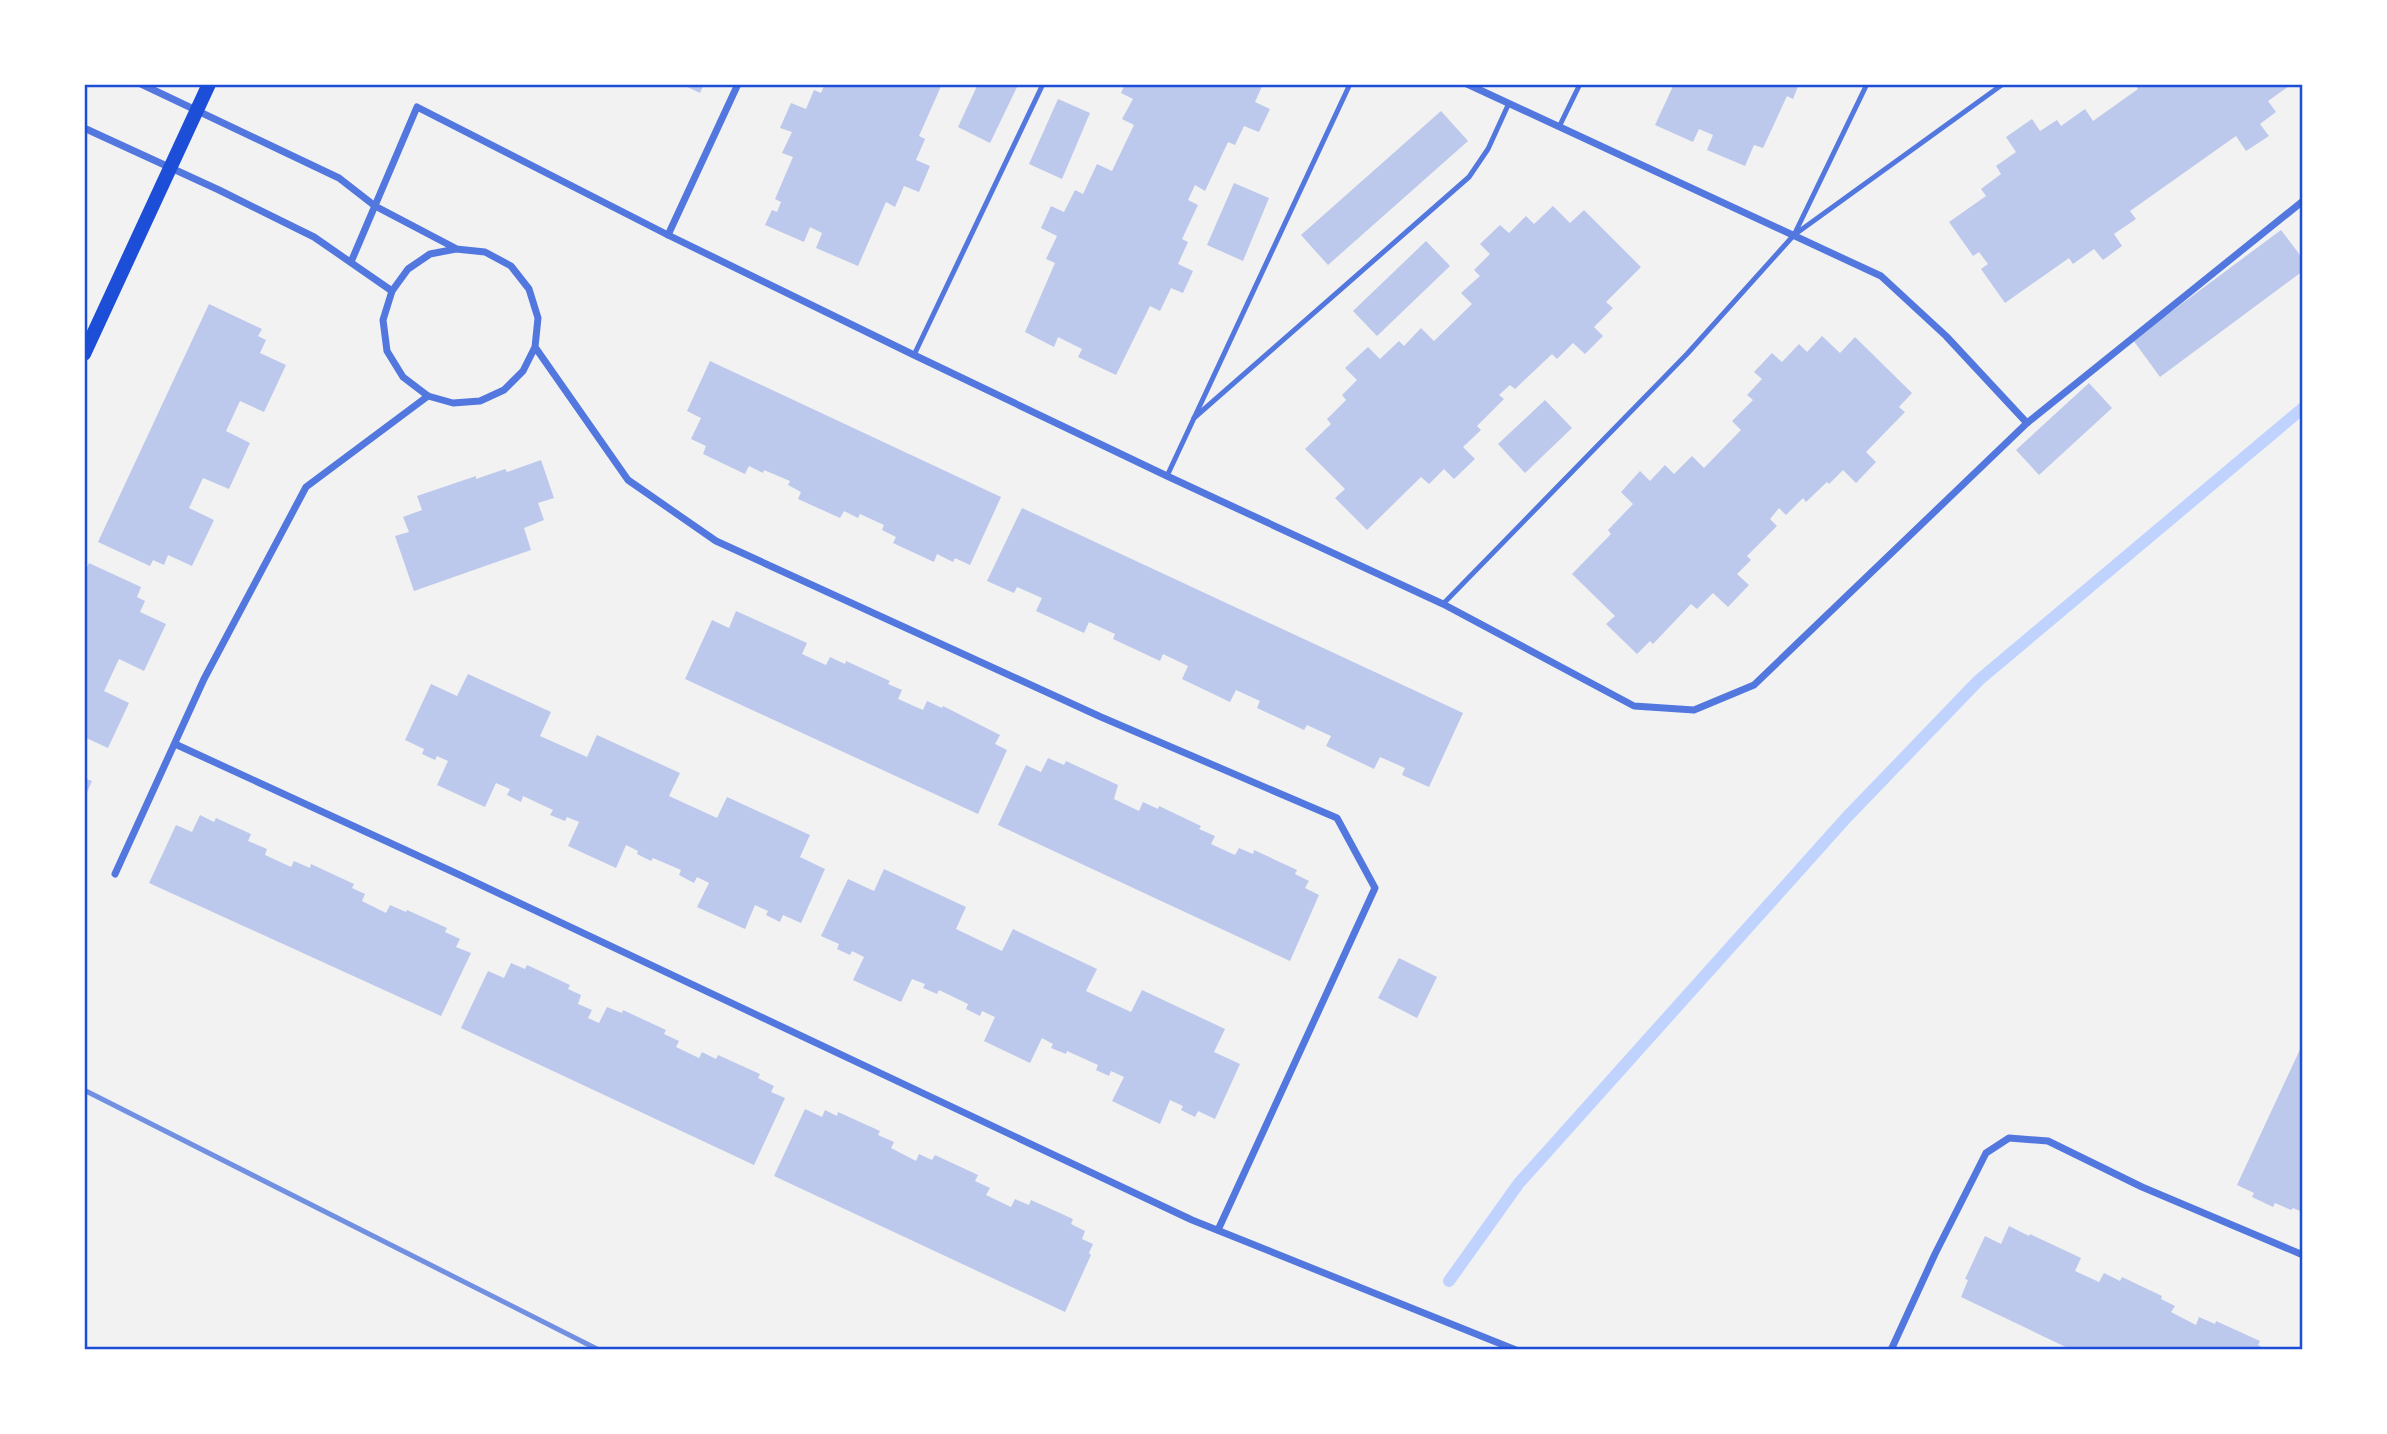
<svg xmlns="http://www.w3.org/2000/svg" width="2387" height="1434" font-family="'DM Sans',sans-serif">
<style>
.lines{fill:none;stroke-linecap:round;stroke-linejoin:round}
.stream{stroke:#bfd3fe;stroke-width:12}
.building{fill:#bdc9ec}
.service{stroke:#5277de;stroke-width:5}
.minor{stroke:#5277de;stroke-width:7}
.secondary{stroke:#1d4ed8;stroke-width:14}
.rail{stroke:#7290e2;stroke-width:5}
.neatline{fill:none;stroke:#1d4ed8;stroke-width:2.5}
</style>
<rect width="100%" height="100%" fill="#f2f2f2"/>
<g class="lines">
<!-- stream -->
<path class="stream" d="M 1449,1281 L 1519,1183 L 1846,818 L 1979,680 L 2303,408"/>
</g>
<!-- building -->
<g class="building">
<path d="M 681,84 L 704,84 L 700,93 Z"/>
<path d="M 825,84 L 942,84 L 919,136 L 925,139 L 916,160 L 930,166 L 919,192 L 904,186 L 895,207 L 886,202 L 858,266 L 816,248 L 822,233 L 810,227 L 804,242 L 765,225 L 772,210 L 777,212 L 781,202 L 775,199 L 793,157 L 782,153 L 792,132 L 780,128 L 791,103 L 806,109 L 814,90 L 821,93 Z"/>
<path d="M 978,84 L 1018,85 L 990,143 L 958,127 Z"/>
<path d="M 1125,84 L 1263,84 L 1255,102 L 1270,109 L 1259,132 L 1244,126 L 1235,145 L 1228,142 L 1205,191 L 1195,185 L 1188,200 L 1198,205 L 1182,239 L 1188,242 L 1178,264 L 1193,271 L 1183,293 L 1171,288 L 1160,311 L 1150,306 L 1116,375 L 1078,357 L 1082,349 L 1058,337 L 1054,347 L 1025,332 L 1055,263 L 1046,259 L 1057,236 L 1041,228 L 1051,206 L 1064,212 L 1075,190 L 1083,194 L 1097,164 L 1112,171 L 1134,125 L 1122,119 L 1133,99 L 1121,93 Z"/>
<path d="M 1674,84 L 1799,84 L 1793,99 L 1787,96 L 1763,148 L 1754,145 L 1745,166 L 1707,150 L 1713,135 L 1699,129 L 1693,142 L 1655,125 Z"/>
<path d="M 2135,84 L 2292,84 L 2268,101 L 2276,112 L 2260,124 L 2269,136 L 2246,151 L 2236,136 L 2130,211 L 2136,219 L 2114,234 L 2122,246 L 2103,260 L 2094,249 L 2073,264 L 2069,258 L 2005,303 L 1981,269 L 1988,264 L 1979,252 L 1973,256 L 1949,222 L 1986,196 L 1981,189 L 2001,174 L 1996,166 L 2016,152 L 2006,137 L 2032,119 L 2040,131 L 2057,120 L 2061,126 L 2085,109 L 2093,121 L 2138,89 Z"/>
<path d="M 1058,99 L 1090,113 L 1062,179 L 1029,164 Z"/>
<path d="M 1441,111 L 1468,141 L 1328,265 L 1301,235 Z"/>
<path d="M 1234,183 L 1269,198 L 1243,261 L 1207,245 Z"/>
<path d="M 1553,206 L 1570,223 L 1584,210 L 1641,267 L 1606,302 L 1613,308 L 1594,327 L 1603,336 L 1585,354 L 1573,343 L 1557,359 L 1552,354 L 1515,389 L 1510,385 L 1499,395 L 1504,399 L 1477,426 L 1481,430 L 1463,447 L 1475,459 L 1454,479 L 1444,469 L 1429,484 L 1421,477 L 1367,530 L 1335,498 L 1345,489 L 1305,449 L 1331,424 L 1327,419 L 1346,400 L 1342,395 L 1357,380 L 1345,368 L 1368,347 L 1380,359 L 1399,341 L 1404,346 L 1421,328 L 1434,341 L 1472,304 L 1461,293 L 1480,276 L 1474,270 L 1490,254 L 1480,244 L 1500,225 L 1509,233 L 1526,216 L 1534,224 Z"/>
<path d="M 2281,230 L 2303,259 L 2303,271 L 2160,377 L 2133,340 Z"/>
<path d="M 1426,241 L 1450,266 L 1377,336 L 1353,311 Z"/>
<path d="M 209,304 L 262,329 L 258,336 L 266,340 L 260,353 L 286,365 L 264,412 L 240,401 L 226,431 L 250,443 L 229,489 L 203,478 L 189,508 L 214,520 L 192,566 L 168,555 L 164,565 L 153,560 L 150,566 L 98,542 Z"/>
<path d="M 1822,336 L 1840,353 L 1855,337 L 1912,393 L 1899,407 L 1905,412 L 1866,452 L 1876,462 L 1856,483 L 1843,470 L 1829,484 L 1827,482 L 1806,502 L 1803,498 L 1786,515 L 1779,508 L 1770,519 L 1777,526 L 1747,556 L 1751,560 L 1737,574 L 1749,585 L 1728,607 L 1713,593 L 1697,609 L 1691,604 L 1653,644 L 1650,641 L 1637,654 L 1606,624 L 1615,616 L 1572,574 L 1611,534 L 1608,530 L 1633,504 L 1621,492 L 1640,471 L 1650,481 L 1665,465 L 1674,474 L 1692,456 L 1704,468 L 1741,430 L 1732,421 L 1753,400 L 1747,395 L 1762,379 L 1754,372 L 1772,353 L 1782,362 L 1799,344 L 1807,352 Z"/>
<path d="M 710,361 L 1001,497 L 970,565 L 955,558 L 953,562 L 937,554 L 934,562 L 893,543 L 896,537 L 882,530 L 884,525 L 860,514 L 858,518 L 844,511 L 840,518 L 798,499 L 801,492 L 788,485 L 790,481 L 764,470 L 763,473 L 749,466 L 745,474 L 703,454 L 706,446 L 691,439 L 701,418 L 687,411 Z"/>
<path d="M 2089,383 L 2112,408 L 2039,475 L 2016,450 Z"/>
<path d="M 1545,400 L 1572,428 L 1525,473 L 1498,444 Z"/>
<path d="M 541,460 L 554,498 L 538,503 L 544,520 L 524,528 L 531,550 L 414,591 L 395,536 L 409,532 L 403,517 L 422,510 L 417,496 L 476,476 L 476,479 L 505,469 L 507,472 Z"/>
<path d="M 1022,508 L 1463,713 L 1429,787 L 1402,775 L 1405,768 L 1380,757 L 1374,769 L 1326,746 L 1331,736 L 1307,725 L 1304,730 L 1257,708 L 1260,701 L 1236,690 L 1230,702 L 1182,679 L 1188,666 L 1163,654 L 1160,661 L 1113,639 L 1115,634 L 1089,622 L 1084,633 L 1036,611 L 1042,598 L 1017,587 L 1014,593 L 987,581 Z"/>
<path d="M 89,563 L 141,587 L 137,597 L 145,601 L 140,612 L 166,624 L 144,671 L 119,659 L 104,691 L 129,703 L 108,748 L 84,737 L 84,574 Z"/>
<path d="M 736,611 L 807,643 L 802,654 L 826,665 L 830,657 L 845,664 L 846,661 L 890,681 L 888,684 L 902,690 L 898,699 L 923,710 L 927,701 L 942,708 L 943,706 L 1000,735 L 995,744 L 1007,750 L 978,814 L 685,679 L 712,620 L 729,628 Z"/>
<path d="M 468,674 L 551,712 L 540,736 L 587,757 L 597,735 L 680,773 L 669,796 L 717,818 L 727,797 L 810,835 L 800,857 L 825,869 L 801,923 L 783,915 L 780,922 L 766,915 L 768,911 L 755,905 L 745,929 L 697,907 L 709,883 L 697,877 L 694,883 L 679,875 L 681,870 L 653,858 L 651,861 L 637,854 L 638,851 L 626,845 L 616,868 L 568,846 L 579,822 L 567,817 L 565,821 L 550,815 L 553,810 L 523,796 L 521,802 L 507,795 L 510,789 L 496,783 L 485,807 L 437,785 L 448,761 L 437,756 L 435,760 L 422,754 L 424,749 L 405,740 L 431,684 L 457,696 Z"/>
<path d="M 1048,758 L 1064,765 L 1066,761 L 1118,785 L 1114,799 L 1139,811 L 1143,802 L 1158,809 L 1159,806 L 1201,826 L 1199,829 L 1215,836 L 1211,844 L 1235,855 L 1239,848 L 1253,854 L 1254,850 L 1297,870 L 1295,874 L 1309,881 L 1305,888 L 1319,895 L 1290,961 L 998,825 L 1026,765 L 1041,772 Z"/>
<path d="M 84,778 L 92,781 L 84,799 Z"/>
<path d="M 200,815 L 214,822 L 216,818 L 251,834 L 248,841 L 267,849 L 265,855 L 291,867 L 294,861 L 310,868 L 311,864 L 354,884 L 352,888 L 365,894 L 362,901 L 386,913 L 390,905 L 406,912 L 407,910 L 447,928 L 445,932 L 460,939 L 456,947 L 471,953 L 441,1016 L 149,883 L 176,825 L 192,832 Z"/>
<path d="M 884,869 L 966,907 L 956,929 L 1002,951 L 1013,929 L 1097,969 L 1086,991 L 1131,1012 L 1142,990 L 1225,1029 L 1214,1052 L 1240,1064 L 1215,1119 L 1198,1111 L 1195,1117 L 1181,1110 L 1183,1106 L 1170,1100 L 1160,1124 L 1112,1101 L 1124,1077 L 1111,1071 L 1109,1076 L 1096,1070 L 1098,1065 L 1067,1051 L 1066,1054 L 1051,1048 L 1053,1044 L 1042,1038 L 1030,1063 L 984,1041 L 995,1017 L 982,1011 L 980,1016 L 966,1009 L 968,1004 L 939,990 L 937,994 L 923,988 L 925,984 L 912,979 L 901,1002 L 853,980 L 864,957 L 852,951 L 850,955 L 837,949 L 839,944 L 821,936 L 848,879 L 874,891 Z"/>
<path d="M 1399,958 L 1437,977 L 1417,1018 L 1378,998 Z"/>
<path d="M 511,963 L 525,969 L 527,965 L 570,985 L 568,989 L 581,995 L 578,1004 L 592,1010 L 588,1018 L 599,1023 L 607,1007 L 622,1013 L 623,1010 L 666,1030 L 664,1034 L 679,1041 L 676,1047 L 699,1058 L 702,1052 L 716,1059 L 718,1055 L 760,1074 L 758,1078 L 774,1086 L 771,1092 L 785,1098 L 754,1165 L 461,1028 L 488,971 L 504,978 Z"/>
<path d="M 2303,1043 L 2303,1209 L 2302,1212 L 2293,1208 L 2291,1210 L 2275,1203 L 2273,1207 L 2252,1197 L 2254,1193 L 2237,1185 Z"/>
<path d="M 805,1109 L 822,1117 L 825,1110 L 837,1116 L 838,1112 L 880,1131 L 878,1135 L 894,1142 L 891,1148 L 916,1161 L 919,1154 L 932,1160 L 935,1155 L 978,1175 L 975,1181 L 990,1188 L 986,1195 L 1011,1207 L 1015,1199 L 1029,1205 L 1031,1200 L 1073,1219 L 1071,1224 L 1085,1231 L 1082,1239 L 1093,1244 L 1089,1253 L 1091,1255 L 1065,1312 L 774,1176 Z"/>
<path d="M 2009,1226 L 2029,1236 L 2030,1234 L 2081,1258 L 2075,1271 L 2099,1282 L 2104,1273 L 2120,1281 L 2122,1277 L 2162,1296 L 2161,1299 L 2175,1306 L 2171,1312 L 2196,1325 L 2199,1317 L 2215,1324 L 2216,1321 L 2260,1341 L 2258,1345 L 2267,1350 L 2072,1350 L 1961,1297 L 1968,1280 L 1965,1279 L 1985,1236 L 2001,1244 Z"/>
</g>
<g class="lines">
<!-- service -->
<g class="service">
<path d="M 1559,127 L 1580,84"/>
<path d="M 1795,233 L 1867,84"/>
<path d="M 914,355 L 1043,84"/>
<path d="M 1194,418 L 1469,177 L 1488,149 L 1509,103"/>
<path d="M 1167,476 L 1350,84"/>
<path d="M 1443,604 L 1687,354 L 1794,235 L 2003,84"/>
</g>
<!-- minor -->
<g class="minor">
<path d="M 141,84 L 339,178 L 375,206 L 455,248"/>
<path d="M 1467,84 L 1881,276 L 1946,336 L 2027,423"/>
<path d="M 84,128 L 219,190 L 314,237 L 392,291"/>
<path d="M 668,235 L 738,84"/>
<path d="M 351,262 L 417,107 L 668,235 L 914,355 L 1167,476 L 1443,604 L 1634,706 L 1694,710 L 1754,685 L 2027,423 L 2303,201"/>
<path d="M 535,347 L 523,371 L 504,390 L 480,401 L 453,403 L 428,396 L 403,377 L 387,351 L 383,320 L 392,291 L 408,269 L 430,254 L 456,249 L 485,252 L 511,266 L 529,289 L 538,318 L 535,347 L 628,480 L 716,541 L 1101,717 L 1337,818 L 1375,888 L 1218,1230"/>
<path d="M 175,744 L 462,876 L 1192,1220 L 1516,1350"/>
<path d="M 115,874 L 204,679 L 306,487 L 428,396"/>
<path d="M 1891,1350 L 1935,1254 L 1986,1153 L 2009,1138 L 2048,1141 L 2142,1187 L 2303,1255"/>
</g>
<!-- secondary -->
<path class="secondary" d="M 84,354 L 209,84"/>
<!-- rail -->
<path class="rail" d="M 84,1090 L 599,1350"/>
</g>
<!-- border -->
<rect width="2387" height="1434" fill="none" stroke="#ffffff" stroke-width="172"/>
<rect x="86" y="86" width="2215" height="1262" class="neatline"/>
</svg>
